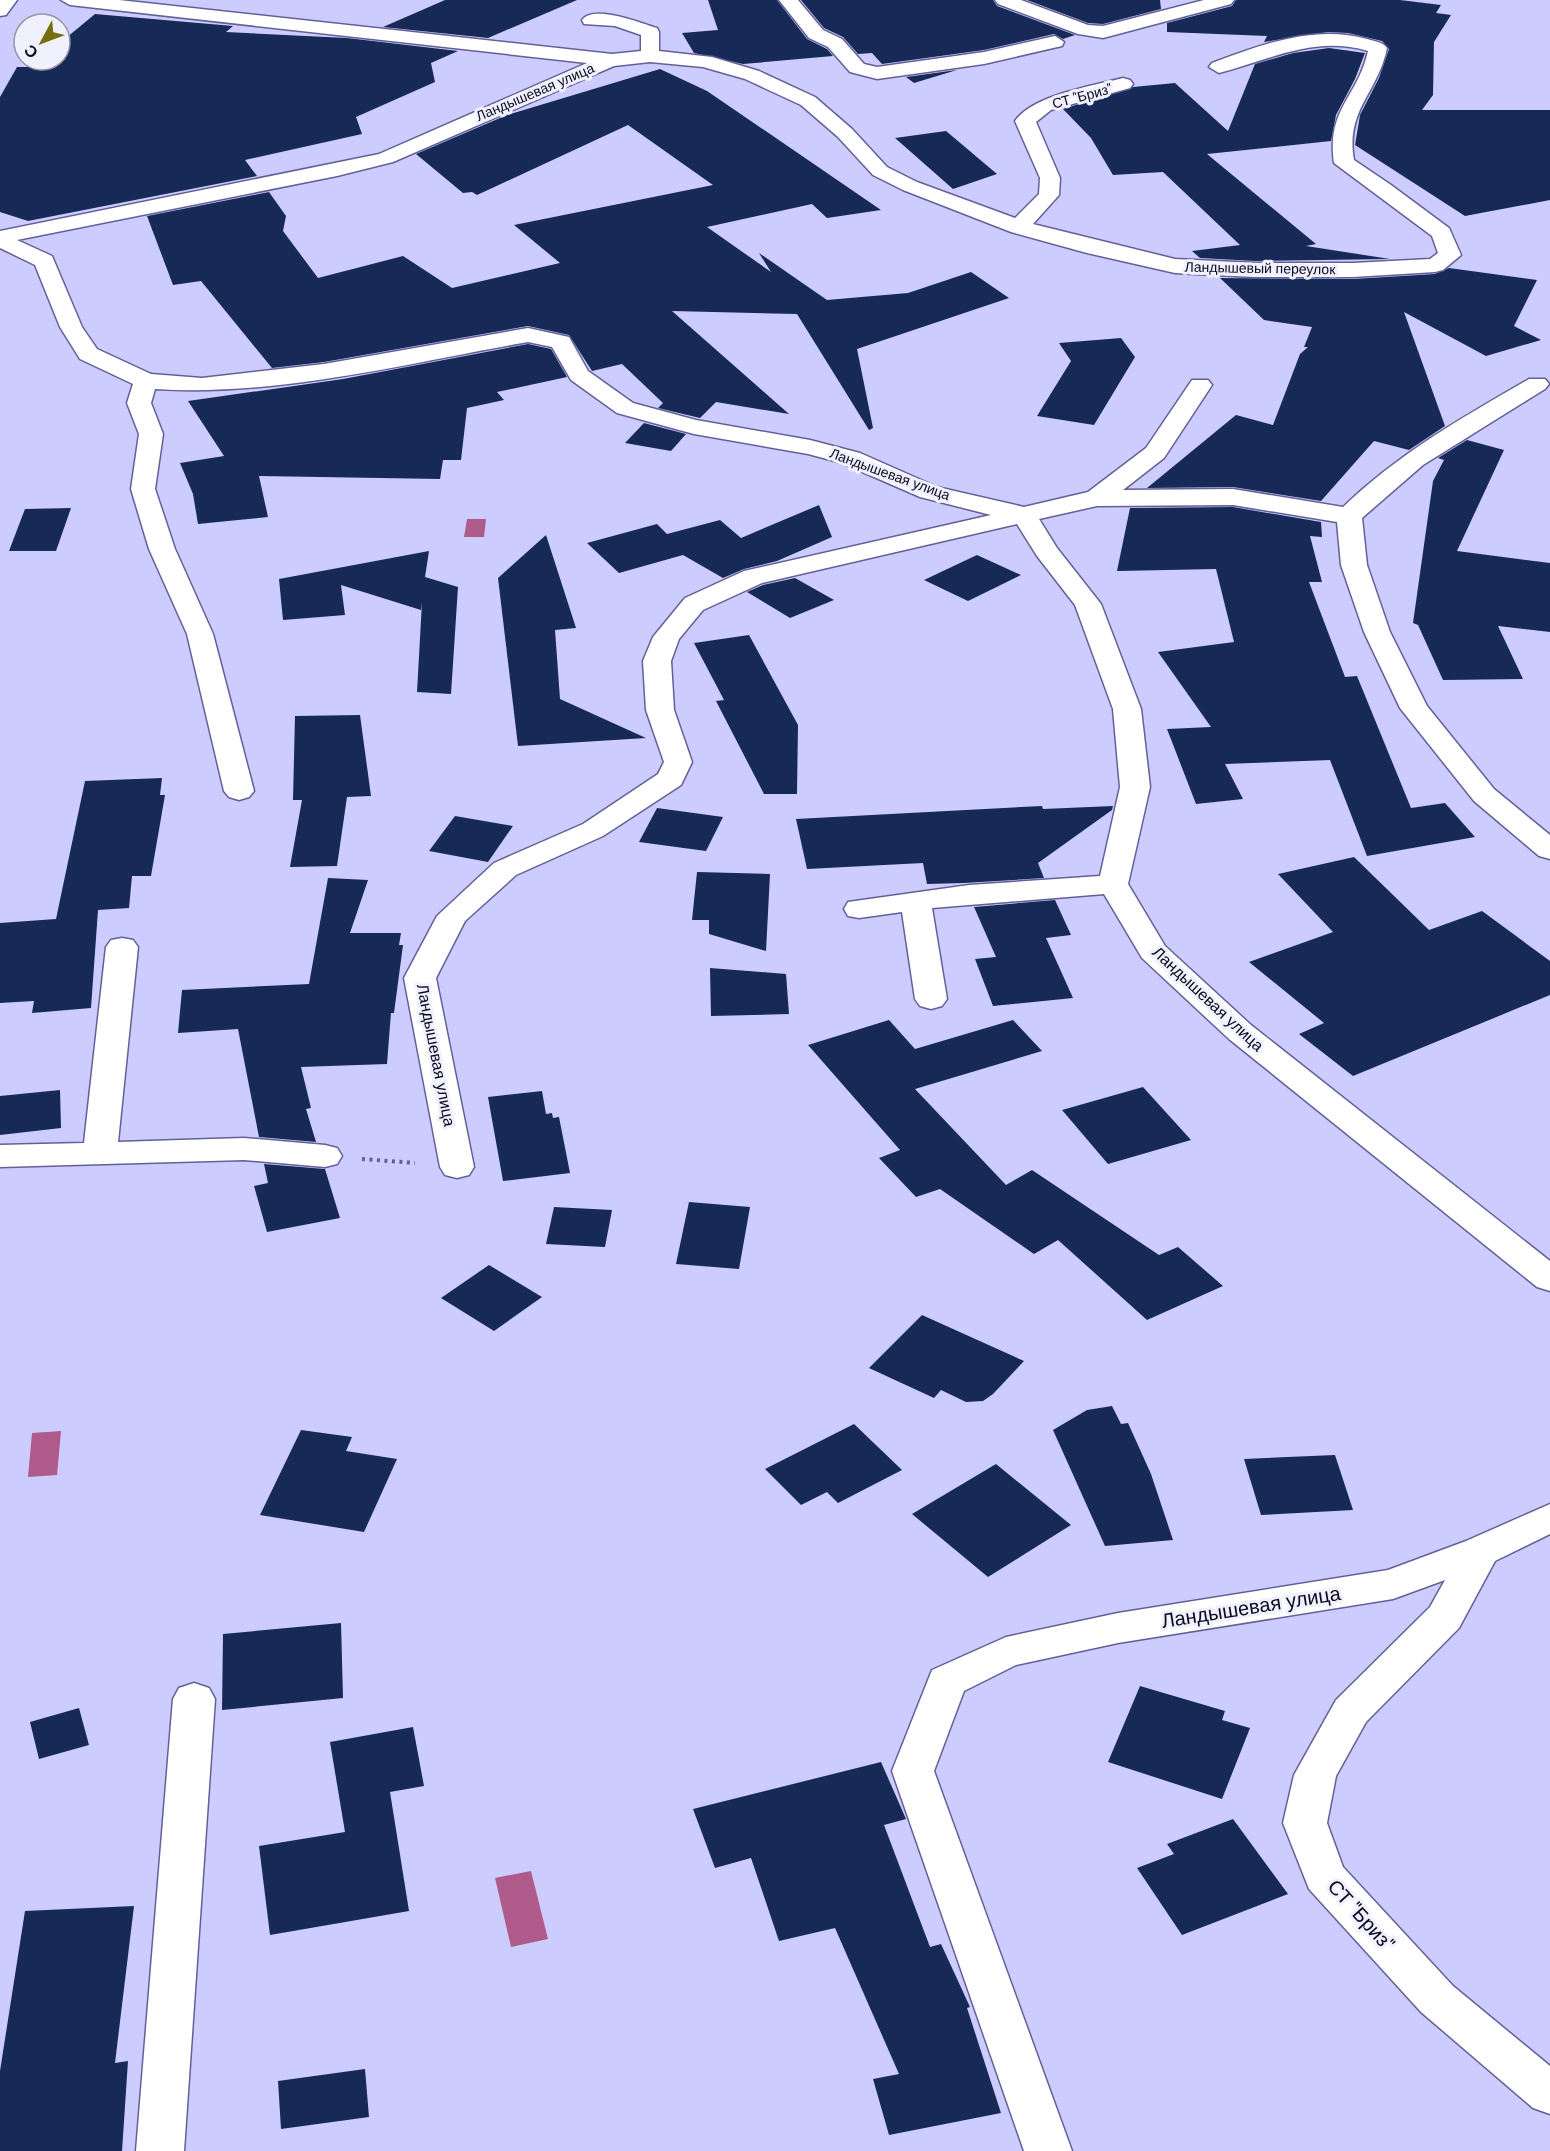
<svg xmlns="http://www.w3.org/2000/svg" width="1550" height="2151" font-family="'DM Sans',sans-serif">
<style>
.water{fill:#ae5b8b}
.building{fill:#172957}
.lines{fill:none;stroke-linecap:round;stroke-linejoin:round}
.minor-casing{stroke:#636097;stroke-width:3}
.path{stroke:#636284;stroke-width:4;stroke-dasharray:3 4.5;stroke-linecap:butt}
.minor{fill:#fff;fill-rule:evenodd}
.labels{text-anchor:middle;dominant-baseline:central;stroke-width:6;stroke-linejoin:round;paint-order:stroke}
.far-street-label{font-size:14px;fill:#0b091e;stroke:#f1f1fe}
.street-label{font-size:16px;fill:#0b091e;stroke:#f1f1fe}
.near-street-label{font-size:20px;fill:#0b091e;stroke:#f1f1fe}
</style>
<rect width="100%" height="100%" fill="#cdccfe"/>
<!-- water -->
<g class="water">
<path d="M 467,519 L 486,519 L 484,537 L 464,537 Z"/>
<path d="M 61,1431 L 57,1475 L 28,1477 L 32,1433 Z"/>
<path d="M 531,1871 L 548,1939 L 511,1947 L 495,1878 Z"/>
</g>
<!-- building -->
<g class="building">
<path d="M 445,0 L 577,0 L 488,38 L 383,27 Z"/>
<path d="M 708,0 L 777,0 L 807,39 L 827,49 L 833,56 L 743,64 L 694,53 L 682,33 L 718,30 Z"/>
<path d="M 801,0 L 993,0 L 997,6 L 1075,35 L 1063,39 L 1054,34 L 984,50 L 882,64 L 872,53 L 858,54 L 843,37 L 824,28 Z"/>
<path d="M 1027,0 L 1160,0 L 1161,9 L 1103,24 L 1088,23 Z"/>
<path d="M 1236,0 L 1400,0 L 1441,5 L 1436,13 L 1451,15 L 1434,42 L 1433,95 L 1422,110 L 1550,110 L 1550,200 L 1465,216 L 1355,145 L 1360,115 L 1379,78 L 1389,49 L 1382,41 L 1348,33 L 1328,32 L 1264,42 L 1267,36 L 1167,32 L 1167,23 L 1232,6 Z"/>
<path d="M 95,14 L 233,26 L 226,32 L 347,38 L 458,51 L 431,63 L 435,82 L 356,117 L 362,134 L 245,160 L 257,176 L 28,221 L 0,212 L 0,97 L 17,67 L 31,67 L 39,60 L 60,60 L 60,43 Z"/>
<path d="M 1329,48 L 1365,53 L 1355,79 L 1336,115 L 1331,141 L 1207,154 L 1316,244 L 1306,246 L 1390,259 L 1255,261 L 1200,258 L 1192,251 L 1240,245 L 1163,172 L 1113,175 L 1091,138 L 1063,109 L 1133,87 L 1175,83 L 1228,131 L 1255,64 L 1293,53 Z"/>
<path d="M 660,69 L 707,91 L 881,210 L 827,218 L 812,204 L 707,227 L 771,272 L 759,253 L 827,300 L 908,293 L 971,272 L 1009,298 L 857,349 L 873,428 L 869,430 L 797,314 L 672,311 L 789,414 L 716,402 L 700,418 L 658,408 L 663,403 L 622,364 L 592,371 L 569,335 L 528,326 L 324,362 L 272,368 L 201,281 L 173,285 L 147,216 L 269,192 L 286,216 L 283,231 L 318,278 L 403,256 L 452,288 L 560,263 L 514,225 L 713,185 L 628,125 L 477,195 L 472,192 L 463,193 L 416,154 L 507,115 Z"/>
<path d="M 957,70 L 914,83 L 906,77 Z"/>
<path d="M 946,131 L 997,174 L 953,189 L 895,138 Z"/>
<path d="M 1449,268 L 1537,280 L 1514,326 L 1541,340 L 1486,356 L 1404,312 L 1445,426 L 1409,450 L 1374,441 L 1321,501 L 1233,487 L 1147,488 L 1236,415 L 1273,425 L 1300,354 L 1308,347 L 1304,347 L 1312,327 L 1264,320 L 1220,278 L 1353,279 L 1435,274 Z"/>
<path d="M 1121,338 L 1135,357 L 1094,425 L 1037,416 L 1071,361 L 1059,343 Z"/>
<path d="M 528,344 L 551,349 L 567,377 L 497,392 L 504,400 L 467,408 L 461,460 L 443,460 L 440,479 L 259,476 L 268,517 L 198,524 L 193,494 L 180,463 L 224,456 L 188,401 L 343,379 Z"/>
<path d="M 644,423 L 686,434 L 671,451 L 625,443 Z"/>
<path d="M 1467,440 L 1504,450 L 1457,551 L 1550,563 L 1550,632 L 1498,626 L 1523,679 L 1443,680 L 1418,625 L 1413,623 L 1433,481 L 1444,460 L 1438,458 Z"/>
<path d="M 819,505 L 832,537 L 777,561 L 744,569 L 723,578 L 683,555 L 619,573 L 587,543 L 657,524 L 667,534 L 720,520 L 741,538 Z"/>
<path d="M 1233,507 L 1321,522 L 1322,537 L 1310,536 L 1322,582 L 1309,582 L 1345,677 L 1357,676 L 1411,808 L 1445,803 L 1475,837 L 1367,856 L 1330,760 L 1225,764 L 1243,799 L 1196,804 L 1167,729 L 1211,727 L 1158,652 L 1234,642 L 1216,569 L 1117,571 L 1130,508 Z"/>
<path d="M 71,508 L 56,551 L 9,551 L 25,509 Z"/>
<path d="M 546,535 L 576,628 L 555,630 L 560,699 L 646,738 L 518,746 L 498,578 Z"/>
<path d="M 429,551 L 425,577 L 458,587 L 451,694 L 417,692 L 422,602 L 421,610 L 341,585 L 345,615 L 283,620 L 279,579 Z"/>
<path d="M 977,555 L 1021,575 L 968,601 L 924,580 Z"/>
<path d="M 795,578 L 834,600 L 790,618 L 747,592 L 763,585 Z"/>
<path d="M 749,635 L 798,725 L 797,794 L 764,794 L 716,701 L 724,700 L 694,643 Z"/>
<path d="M 360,715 L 371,796 L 347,797 L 337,866 L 290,867 L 302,800 L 293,800 L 295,716 Z"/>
<path d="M 162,778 L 160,795 L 165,795 L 151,876 L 132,876 L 129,908 L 98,910 L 91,1008 L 32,1013 L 34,1001 L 0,1003 L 0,923 L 56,919 L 85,781 Z"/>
<path d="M 1042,806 L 1043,809 L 1113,806 L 1112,810 L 1038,863 L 1044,878 L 964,883 L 927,884 L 923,863 L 807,869 L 796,819 Z"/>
<path d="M 657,808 L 723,817 L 706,851 L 639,842 Z"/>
<path d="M 455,816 L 513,826 L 488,862 L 429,851 Z"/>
<path d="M 1354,857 L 1429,930 L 1482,911 L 1550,961 L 1550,995 L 1353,1076 L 1299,1034 L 1324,1023 L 1249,962 L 1333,932 L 1278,874 Z"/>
<path d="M 697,872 L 770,874 L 766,951 L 709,934 L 709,920 L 692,920 Z"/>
<path d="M 328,878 L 368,880 L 350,933 L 401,933 L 399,945 L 403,945 L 394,1013 L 391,1013 L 387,1064 L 301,1067 L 311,1108 L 306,1109 L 316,1142 L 259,1137 L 238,1029 L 178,1033 L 182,990 L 309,984 Z"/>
<path d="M 1055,900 L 1071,935 L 1046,938 L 1073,998 L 993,1006 L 975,959 L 996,957 L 974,907 Z"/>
<path d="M 710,968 L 786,974 L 789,1014 L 711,1016 Z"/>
<path d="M 889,1020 L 915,1049 L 1013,1020 L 1042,1051 L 915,1089 L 1006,1185 L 1032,1170 L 1159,1255 L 1178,1247 L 1223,1286 L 1147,1320 L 1058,1240 L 1034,1254 L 940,1189 L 916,1197 L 879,1158 L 900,1150 L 808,1045 Z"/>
<path d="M 1143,1087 L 1191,1140 L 1108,1164 L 1062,1110 Z"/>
<path d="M 60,1090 L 61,1128 L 0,1135 L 0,1096 Z"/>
<path d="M 542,1091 L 546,1114 L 552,1113 L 553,1118 L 559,1117 L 570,1173 L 503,1181 L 488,1097 Z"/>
<path d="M 264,1164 L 325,1169 L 340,1218 L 267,1232 L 254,1186 L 268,1183 Z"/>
<path d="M 689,1202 L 750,1207 L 739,1269 L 676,1264 Z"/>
<path d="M 554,1207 L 612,1210 L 605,1247 L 546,1244 Z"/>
<path d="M 489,1265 L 542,1297 L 494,1331 L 441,1298 Z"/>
<path d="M 922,1315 L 1024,1361 L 993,1394 L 983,1401 L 966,1402 L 941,1390 L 934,1398 L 869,1368 Z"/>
<path d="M 1112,1406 L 1121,1424 L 1128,1423 L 1151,1474 L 1173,1540 L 1105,1546 L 1053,1430 L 1087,1410 Z"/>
<path d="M 854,1424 L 902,1470 L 838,1503 L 827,1492 L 801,1505 L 765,1469 Z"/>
<path d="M 301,1430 L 352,1437 L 346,1451 L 397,1459 L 364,1532 L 260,1515 Z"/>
<path d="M 1335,1455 L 1353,1510 L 1261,1515 L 1244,1459 Z"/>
<path d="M 996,1464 L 1071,1525 L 988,1577 L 912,1514 Z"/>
<path d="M 341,1623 L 343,1698 L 222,1710 L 223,1634 Z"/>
<path d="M 1140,1686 L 1225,1711 L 1222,1720 L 1250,1728 L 1222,1799 L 1108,1762 Z"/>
<path d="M 79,1708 L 89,1745 L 39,1759 L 30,1722 Z"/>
<path d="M 413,1727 L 424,1786 L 390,1792 L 409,1911 L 270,1935 L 259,1846 L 345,1832 L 330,1742 Z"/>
<path d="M 881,1762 L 906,1819 L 884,1825 L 930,1947 L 941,1944 L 970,2007 L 967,2008 L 1001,2113 L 889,2135 L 873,2079 L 899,2074 L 835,1928 L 779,1941 L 751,1858 L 715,1868 L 693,1809 Z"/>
<path d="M 1233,1819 L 1288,1894 L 1182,1935 L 1137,1868 L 1174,1854 L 1167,1844 Z"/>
<path d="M 134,1906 L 115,2063 L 128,2061 L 122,2151 L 0,2151 L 0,2071 L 25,1911 Z"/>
<path d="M 365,2069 L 369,2117 L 281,2129 L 278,2081 Z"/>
</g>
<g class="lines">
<defs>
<g id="minor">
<path d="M 0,0 L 17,0 L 6,15 L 0,16 Z"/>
<path d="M 61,0 L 119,0 L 612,54 L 641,51 L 641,35 L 615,26 L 584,24 L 582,20 C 593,4 641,23 657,28 L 659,32 L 659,51 L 712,57 L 759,71 L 815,97 L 852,129 L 887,167 L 917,182 L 1015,218 L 1039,194 L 1040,178 L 1015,121 C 1033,95 1093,86 1123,78 L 1130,80 L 1133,84 L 1130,88 L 1051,110 L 1036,122 L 1060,178 L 1059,195 L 1033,224 L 1175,259 L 1255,263 L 1353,263 L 1430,259 L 1438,253 L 1432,236 L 1334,163 C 1326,109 1358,97 1368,51 C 1314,35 1270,60 1219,73 L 1209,67 L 1212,63 C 1260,45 1315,24 1367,39 C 1374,41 1383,42 1387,48 C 1378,93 1345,110 1354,160 L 1391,185 L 1449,228 L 1461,255 L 1443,270 L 1435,272 L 1353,277 L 1255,277 L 1175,273 L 1087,253 L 1011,232 L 903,190 L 873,175 L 838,137 L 801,105 L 745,79 L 703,67 L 650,62 L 614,66 L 393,162 L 337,176 L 17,240 L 52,256 L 82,327 L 97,349 L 151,374 L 202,378 L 324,364 L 528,328 L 569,337 L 588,371 L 633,403 L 696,420 L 810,440 L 860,453 L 937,487 L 1024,507 L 1088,492 L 1146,448 L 1192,380 L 1208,380 L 1212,385 L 1164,458 L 1123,490 L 1233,489 L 1343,507 C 1398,454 1463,417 1529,379 L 1545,379 L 1549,384 L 1545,389 L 1423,465 L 1362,518 L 1367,565 L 1390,632 L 1427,706 L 1494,789 L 1550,835 L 1550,859 L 1539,856 L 1474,801 L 1400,708 L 1364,632 L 1341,565 L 1337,522 L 1233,505 L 1097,506 L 1039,519 L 1057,548 L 1101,604 L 1141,709 L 1150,787 L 1128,884 L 1165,946 L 1251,1025 L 1550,1261 L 1550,1291 L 1537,1287 L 1229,1039 L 1142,958 L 1104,894 L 932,908 L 947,999 L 942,1006 L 931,1009 L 920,1006 L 915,999 L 902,912 L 859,918 L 848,916 L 844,909 L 848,902 L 969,885 L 1100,876 L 1120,787 L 1113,709 L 1075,605 L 1037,556 L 1017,524 L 762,583 L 703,610 L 679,639 L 671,661 L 674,710 L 692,762 L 681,785 L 603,836 L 516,875 L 465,921 L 436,978 L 474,1167 L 469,1175 L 457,1178 L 445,1175 L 440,1167 L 404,978 L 437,916 L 494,863 L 583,824 L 658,774 L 664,762 L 646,710 L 643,661 L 653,637 L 685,598 L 744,571 L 991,515 L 920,497 L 842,463 L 808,454 L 694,434 L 617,413 L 571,380 L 552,347 L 528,342 C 408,363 277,397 155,389 L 151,403 L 163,434 L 155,489 L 175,549 L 213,634 L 254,791 L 249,797 L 239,800 L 229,797 L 224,791 L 187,634 L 149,549 L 131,489 L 139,434 L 127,403 L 133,384 L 80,359 L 60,327 L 35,265 L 0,248 L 0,231 L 379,154 L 587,63 L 70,5 Z"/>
<path d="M 779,0 L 798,0 L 823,30 L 842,39 L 864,64 L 877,67 L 984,52 L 1055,36 L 1064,42 L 1062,46 L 984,64 L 877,79 L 850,72 L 828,47 L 809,38 Z"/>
<path d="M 995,0 L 1021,0 L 1088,25 L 1103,26 L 1204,0 L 1234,0 L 1231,4 L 1103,38 L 1078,34 L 998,4 Z"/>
<path d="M 122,938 L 133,940 L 138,947 L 118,1142 L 244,1138 L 325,1145 L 337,1148 L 342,1156 L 337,1164 L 325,1167 L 244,1160 L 0,1167 L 0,1145 L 84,1143 L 106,947 L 111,940 Z"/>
<path d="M 1550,1504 L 1550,1534 L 1495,1561 L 1459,1628 L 1366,1722 L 1336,1776 L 1327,1823 L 1343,1867 L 1453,1986 L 1550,2066 L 1550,2114 L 1533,2108 L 1421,2012 L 1309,1889 L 1283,1823 L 1294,1775 L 1336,1700 L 1430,1607 L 1445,1580 L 1393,1599 L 1118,1643 L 1016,1665 L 964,1691 L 934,1771 L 1072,2151 L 1024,2151 L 892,1771 L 932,1670 L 1006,1637 L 1118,1613 L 1388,1570 L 1466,1541 Z"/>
<path d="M 194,1683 L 209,1688 L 215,1699 L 184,2151 L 136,2151 L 173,1699 L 179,1688 Z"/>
</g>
</defs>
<!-- minor casing -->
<use href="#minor" class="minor-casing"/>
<!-- path -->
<path class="path" d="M 362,1159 L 415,1163"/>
<!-- minor -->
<use href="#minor" class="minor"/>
</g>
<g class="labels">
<!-- far-street labels -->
<g class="far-street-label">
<text transform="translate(535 92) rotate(-23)">Ландышевая улица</text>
<text transform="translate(1082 96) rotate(-15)">СТ "Бриз"</text>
<text transform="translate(1260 268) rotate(1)">Ландышевый переулок</text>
<text transform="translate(890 474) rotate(20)">Ландышевая улица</text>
</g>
<!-- street labels -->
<g class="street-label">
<text transform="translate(1208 999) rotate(43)">Ландышевая улица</text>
<text transform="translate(436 1055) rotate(79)">Ландышевая улица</text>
</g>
<!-- near-street labels -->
<g class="near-street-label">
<text transform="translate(1251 1607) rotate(-9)">Ландышевая улица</text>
<text transform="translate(1361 1915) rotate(48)">СТ "Бриз"</text>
</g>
</g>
<!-- north arrow -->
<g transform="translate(42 42) rotate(229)"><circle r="28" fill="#f1f1fe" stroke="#9594a4" stroke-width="1.5"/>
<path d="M0-4.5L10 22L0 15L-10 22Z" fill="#746e0d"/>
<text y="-9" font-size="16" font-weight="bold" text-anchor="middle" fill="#0b091e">С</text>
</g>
</svg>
